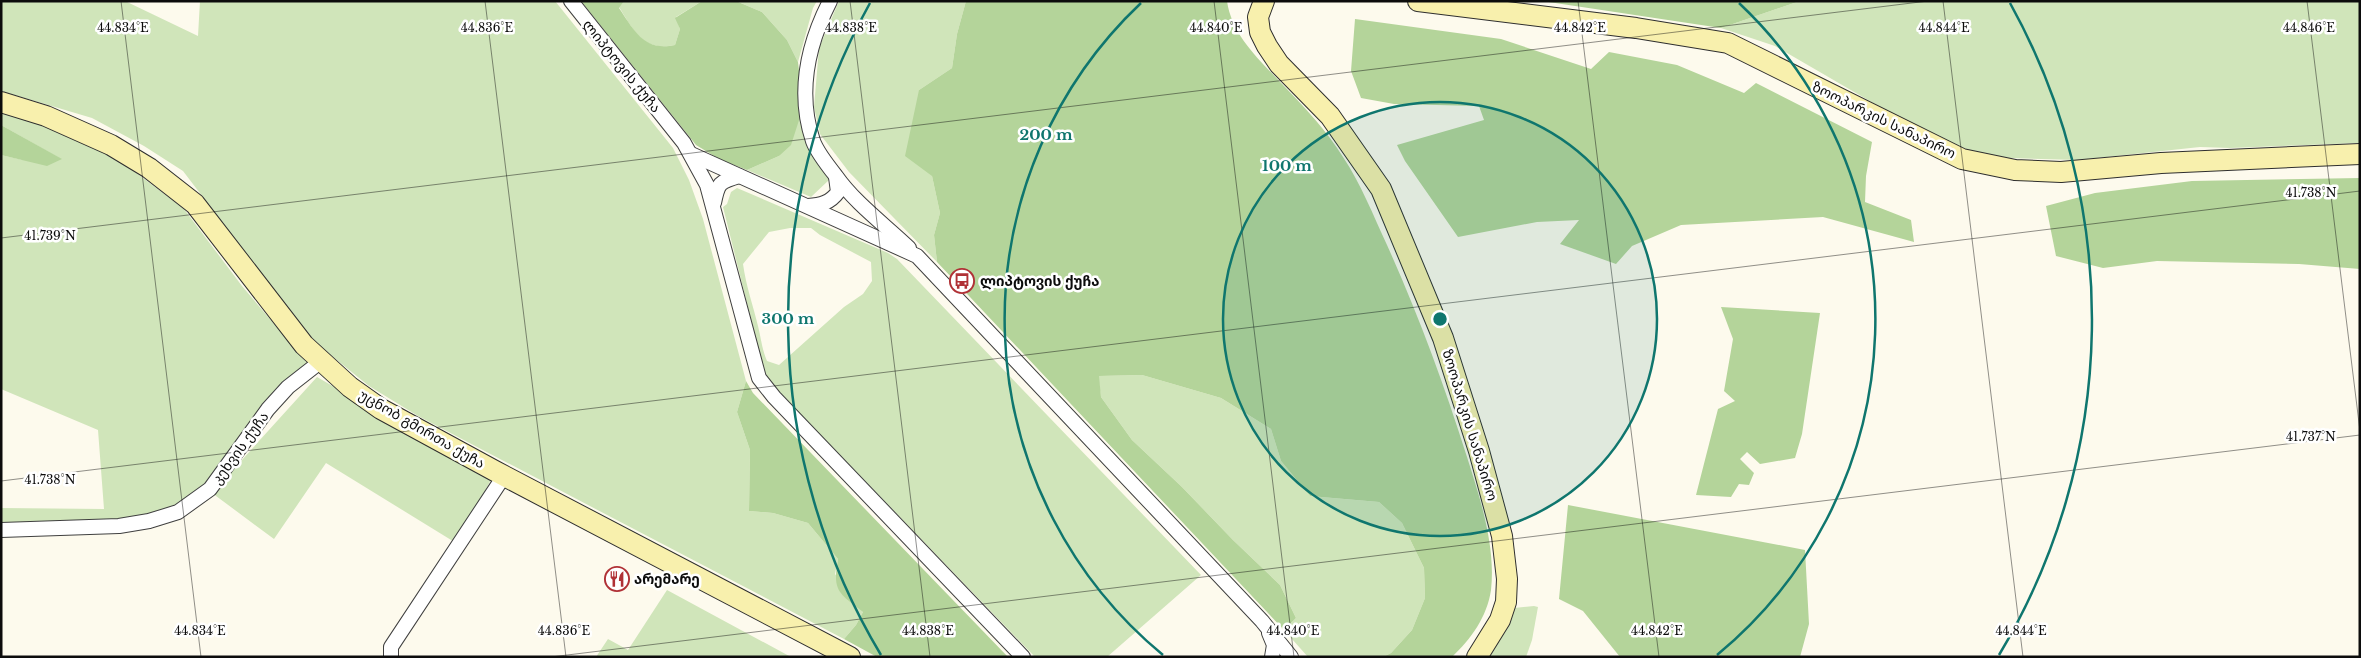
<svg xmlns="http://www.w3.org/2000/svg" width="2361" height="658" font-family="'Libre Baskerville','Noto Sans Georgian',serif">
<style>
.green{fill:#d0e5ba;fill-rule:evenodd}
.forest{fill:#b4d49a}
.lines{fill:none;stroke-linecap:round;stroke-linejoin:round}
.street-casing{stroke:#3f3f3f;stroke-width:16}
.secondary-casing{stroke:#2e2e2e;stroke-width:22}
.street{stroke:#fff;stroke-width:14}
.secondary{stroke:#f8f0ad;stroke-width:20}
.ticks{fill:none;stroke:#0c0c0c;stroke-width:1;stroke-opacity:0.45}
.ring{fill:none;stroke:#0f766e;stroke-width:2.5}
.labels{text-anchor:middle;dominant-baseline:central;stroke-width:5;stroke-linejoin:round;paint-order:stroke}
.street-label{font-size:14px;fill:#0c0c0c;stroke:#fff}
.poi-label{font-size:14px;font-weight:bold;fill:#0c0c0c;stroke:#fff;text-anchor:start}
.ticks-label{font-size:12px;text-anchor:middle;fill:#0c0c0c;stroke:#fff;stroke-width:5;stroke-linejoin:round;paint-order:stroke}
.centre{fill:#0f766e;stroke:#fff;stroke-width:2.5}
.ring-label{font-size:15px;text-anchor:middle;font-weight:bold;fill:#0f766e;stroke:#fff;stroke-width:5;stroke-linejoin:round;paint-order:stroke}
</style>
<rect width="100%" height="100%" fill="#fdfaed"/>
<!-- green -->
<g class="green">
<path d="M 1,1 L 125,1 L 198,36 L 200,1 L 555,1 L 673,148 L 689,180 L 703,219 L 746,381 L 737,412 L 750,450 L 749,511 L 773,513 L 808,523 L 838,559 L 835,574 L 863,612 L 856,625 L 844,639 L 418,416 L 369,386 L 312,340 L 183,171 L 144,146 L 92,118 L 1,91 Z"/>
<path d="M 624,1 L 702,1 L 676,17 L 680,29 L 675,45 C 643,52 634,31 619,7 Z"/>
<path d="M 736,1 L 817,1 L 813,8 L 798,62 L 787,40 L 762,12 Z"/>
<path d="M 839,1 L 966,1 L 957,34 L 952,68 L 919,90 L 932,176 L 940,213 L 934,235 L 937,262 L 849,172 L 820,134 L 814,107 L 819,48 Z"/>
<path d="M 1800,1 L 2360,1 L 2360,143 L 2230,148 L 2200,147 L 2078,160 L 2009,158 L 1981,153 L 1952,145 L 1899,118 L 1775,46 L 1721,28 Z"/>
<path d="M 1,109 L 92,145 L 126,165 L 184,209 L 242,286 L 308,364 L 207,485 L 178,505 L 149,516 L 123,519 L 1,525 L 1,508 L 104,509 L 98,430 L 1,389 L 1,155 L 23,160 L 61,159 L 1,125 Z"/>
<path d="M 801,114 L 807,144 L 829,180 L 811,197 L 747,170 L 779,156 Z"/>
<path d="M 737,188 L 888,253 L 897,259 L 1201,575 L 1107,657 L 1035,657 L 778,391 L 768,379 L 762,364 L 723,207 L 727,204 L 731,192 ZM 790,228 L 811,228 L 820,235 L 871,262 L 872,281 L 863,294 L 844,307 L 779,365 L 767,361 C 762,350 761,338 758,326 C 753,305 746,286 743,264 L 769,232 Z"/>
<path d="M 1142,375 L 1221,398 L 1271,429 L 1281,461 L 1310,496 L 1379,502 L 1402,523 L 1424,568 L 1425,598 L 1412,630 L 1391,653 L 1383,657 L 1308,657 L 1284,630 L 1296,618 L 1280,585 L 1233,540 L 1182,487 L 1132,440 L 1101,397 L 1098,376 Z"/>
<path d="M 317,377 L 492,478 L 456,543 L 326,463 L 274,539 L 212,493 Z"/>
<path d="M 667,590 L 791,657 L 596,657 L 608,639 L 628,650 Z"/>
<path d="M 1534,606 L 1538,607 L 1532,640 L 1526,657 L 1490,657 L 1514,608 Z"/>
</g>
<!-- forest -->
<g class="forest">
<path d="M 581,1 L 624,1 L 619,8 C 634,30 644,52 675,45 L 680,29 L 675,18 L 702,1 L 736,1 L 762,12 L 787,40 L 798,62 L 801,87 L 801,114 L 791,145 L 779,156 L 747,170 L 719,159 L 696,145 Z"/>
<path d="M 966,1 L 1227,1 C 1232,37 1262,62 1285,87 C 1306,109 1327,131 1343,157 C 1361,184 1373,215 1387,245 C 1418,314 1444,384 1467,457 C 1480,498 1496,546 1491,590 C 1487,617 1471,639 1452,657 L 1383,657 L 1391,653 L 1412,630 L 1425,598 L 1424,568 L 1402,523 L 1379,502 L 1310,496 L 1281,461 L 1271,429 L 1221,398 L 1142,375 L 1099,376 L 1101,397 L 1132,440 L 1182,487 L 1233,540 L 1280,585 L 1296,618 L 1284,630 L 937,262 L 934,235 L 940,213 L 932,176 L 905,156 L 919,90 L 952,68 L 957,34 Z"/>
<path d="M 1542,1 L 1800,1 L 1721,28 Z"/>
<path d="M 1355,19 L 1501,39 L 1591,69 L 1609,52 L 1677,65 L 1744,93 L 1756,83 L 1872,142 L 1866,176 L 1865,202 L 1911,220 L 1914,242 L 1823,217 L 1681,225 L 1632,246 L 1616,264 L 1560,244 L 1579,220 L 1537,222 L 1458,237 L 1405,161 L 1397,145 L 1484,120 L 1479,106 L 1394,104 L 1361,98 L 1351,71 Z"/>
<path d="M 1,125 L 62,159 L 47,166 L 1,155 Z"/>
<path d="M 2360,178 L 2360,269 L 2299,264 L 2157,261 L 2103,268 L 2056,256 L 2046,206 L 2095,193 L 2192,181 Z"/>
<path d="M 1721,307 L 1820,313 L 1802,434 L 1795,458 L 1760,464 L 1747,452 L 1740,459 L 1754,473 L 1749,485 L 1739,484 L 1731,497 L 1696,495 L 1718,409 L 1735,401 L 1724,391 L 1733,339 Z"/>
<path d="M 746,381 L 753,393 L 1008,657 L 877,657 L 844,639 L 856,625 L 863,612 C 839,593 832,592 838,559 L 808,523 L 773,513 L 749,511 L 750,450 L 737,412 Z"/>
<path d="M 1568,505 L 1805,550 L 1809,624 L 1800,657 L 1620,657 L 1583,611 L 1559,599 Z"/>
</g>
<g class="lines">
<defs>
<g id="street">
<path d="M 571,1 L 684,143 L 707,185 L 759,378 L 774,397 L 1023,657"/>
<path d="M 830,1 C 808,44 797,93 813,141 C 817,152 828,166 836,176 C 855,203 885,225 909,248"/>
<path d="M 691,154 L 917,256 L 1262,621 L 1291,657"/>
<path d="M 714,203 C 718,183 719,182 739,176"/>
<path d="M 808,206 C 821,205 830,203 838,192 L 836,177"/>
<path d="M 1,530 L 119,526 L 149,521 L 178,512 L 210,489 L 268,409 L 288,387 L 320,362"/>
<path d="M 1269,633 L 1274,645 L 1272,657"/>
<path d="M 391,657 L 391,647 L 504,476"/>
</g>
<g id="secondary">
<path d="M 1264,1 L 1258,17 L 1260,32 L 1267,46 L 1279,64 L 1330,116 L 1381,189 L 1443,338 L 1479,451 L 1502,536 L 1507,579 L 1506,602 L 1500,620 L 1477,657"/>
<path d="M 1418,1 L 1636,28 L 1728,43 L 1962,159 L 2015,170 L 2061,172 L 2161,163 L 2360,154"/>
<path d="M 1,102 L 46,116 L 111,145 L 149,168 L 195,204 L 304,345 L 350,387 L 381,409 L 495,471 L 850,657"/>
</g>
</defs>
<!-- street casing -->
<use href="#street" class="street-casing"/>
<!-- secondary casing -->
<use href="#secondary" class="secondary-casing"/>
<!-- street -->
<use href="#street" class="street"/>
<!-- secondary -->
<use href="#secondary" class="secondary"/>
</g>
<!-- ticks -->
<path class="ticks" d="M 121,1 L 201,657M 485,1 L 566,657M 850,1 L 930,657M 1214,1 L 1294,657M 1578,1 L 1659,657M 1943,1 L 2023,657M 2307,1 L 2360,431M 1,238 L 1928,1M 1,481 L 2360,191M 551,657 L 2360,435"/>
<!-- distance rings -->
<circle cx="1440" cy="319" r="217" fill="#0f766e" fill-opacity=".12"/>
<g class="ring">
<circle cx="1440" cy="319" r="217"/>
<path d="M1163 655A435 435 0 0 1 1141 3M1739 3A435 435 0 0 1 1717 655"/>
<path d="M881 655A652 652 0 0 1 870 3M2010 3A652 652 0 0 1 1999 655"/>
</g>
<!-- icons -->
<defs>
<symbol id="bus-ring" viewBox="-11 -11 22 22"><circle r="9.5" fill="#fff" stroke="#b03136" stroke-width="1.5"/><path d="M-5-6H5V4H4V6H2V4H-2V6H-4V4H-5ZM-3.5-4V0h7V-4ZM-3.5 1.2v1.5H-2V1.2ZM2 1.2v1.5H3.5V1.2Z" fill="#b03136"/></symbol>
<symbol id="restaurant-ring" viewBox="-11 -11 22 22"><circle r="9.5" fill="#fff" stroke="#b03136" stroke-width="1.5"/><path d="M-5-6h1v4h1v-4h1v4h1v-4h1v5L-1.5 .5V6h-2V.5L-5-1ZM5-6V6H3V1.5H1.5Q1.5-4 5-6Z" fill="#b03136"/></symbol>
</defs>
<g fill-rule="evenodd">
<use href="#bus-ring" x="948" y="267" width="28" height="28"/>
<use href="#restaurant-ring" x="603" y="565" width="28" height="28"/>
</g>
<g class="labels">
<!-- street labels -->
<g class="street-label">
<text transform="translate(622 66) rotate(51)">ლიპტოვის ქუჩა</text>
<text transform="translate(1884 120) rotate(26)">ზოოპარკის სანაპირო</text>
<text transform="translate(1470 425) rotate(73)">ზოოპარკის სანაპირო</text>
<text transform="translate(422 429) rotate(30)">უცნობ გმირთა ქუჩა</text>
<text transform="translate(240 448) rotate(-54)">კეხვის ქუჩა</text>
</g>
<!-- poi labels -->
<g class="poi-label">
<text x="980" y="281">ლიპტოვის ქუჩა</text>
<text x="634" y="579">არემარე</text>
</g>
</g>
<g class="ticks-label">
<text x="123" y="32">44.834°E</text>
<text x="487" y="32">44.836°E</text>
<text x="851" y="32">44.838°E</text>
<text x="1216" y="32">44.840°E</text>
<text x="1580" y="32">44.842°E</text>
<text x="1944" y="32">44.844°E</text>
<text x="2309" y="32">44.846°E</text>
<text x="2311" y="197">41.738°N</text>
<text x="50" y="240">41.739°N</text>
<text x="2311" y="441">41.737°N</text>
<text x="50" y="484">41.738°N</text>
<text x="200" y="635">44.834°E</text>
<text x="564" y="635">44.836°E</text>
<text x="928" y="635">44.838°E</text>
<text x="1293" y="635">44.840°E</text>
<text x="1657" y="635">44.842°E</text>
<text x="2021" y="635">44.844°E</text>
</g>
<circle cx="1440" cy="319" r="8" class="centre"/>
<g class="ring-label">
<text x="1046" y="140">200 m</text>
<text x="1287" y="171">100 m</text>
<text x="788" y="324">300 m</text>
</g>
<!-- border -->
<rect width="2361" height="658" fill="none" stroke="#0c0c0c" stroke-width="5"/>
</svg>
